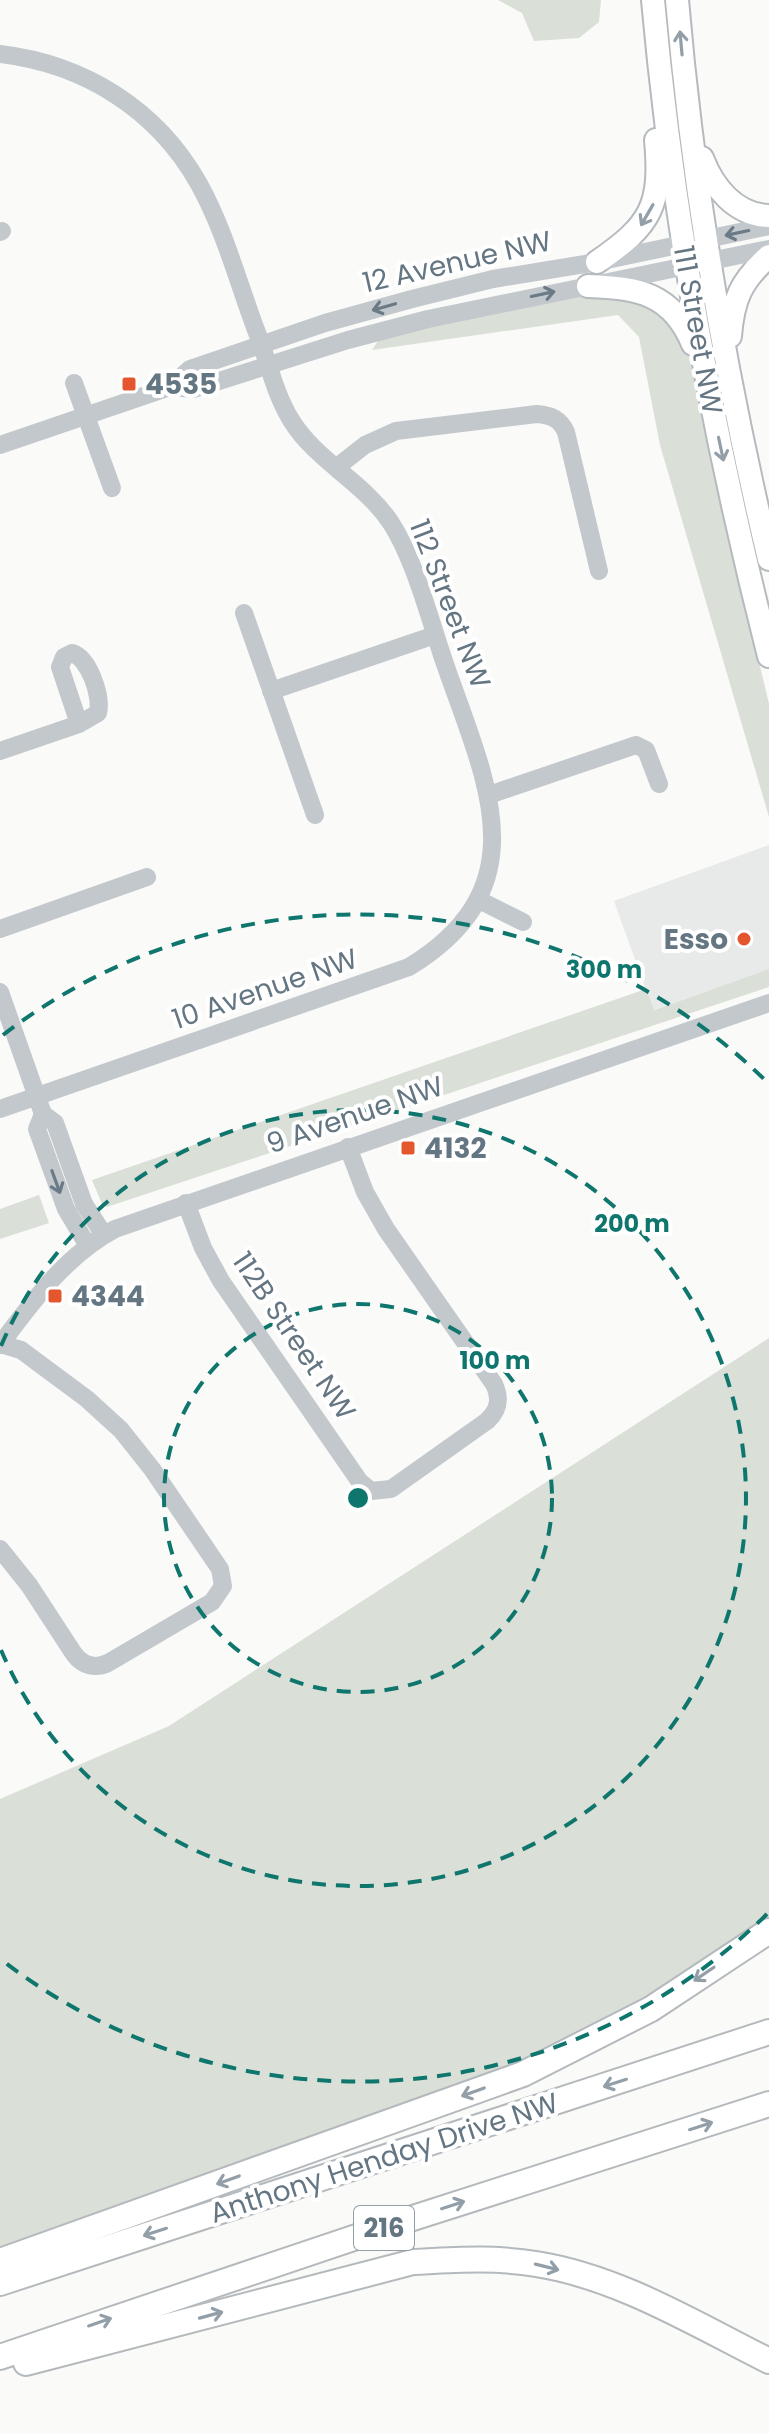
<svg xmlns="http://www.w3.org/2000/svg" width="769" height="2434" font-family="Poppins,sans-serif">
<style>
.built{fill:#e8e9e9}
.green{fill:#dadfd7}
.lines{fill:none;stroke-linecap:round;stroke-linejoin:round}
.major-casing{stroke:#b5babe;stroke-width:26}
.highway-casing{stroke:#b4b9bd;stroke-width:28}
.minor{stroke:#c3c8cc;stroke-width:18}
.major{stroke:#fff;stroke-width:22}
.highway{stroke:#fff;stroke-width:24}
.oneway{stroke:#939fa8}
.oneway2{stroke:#6a7a87}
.ring{fill:none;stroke:#0f766e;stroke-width:4;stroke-dasharray:14 10}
.poi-dot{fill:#e4572e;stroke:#fff;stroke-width:3}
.labels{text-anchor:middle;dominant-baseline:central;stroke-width:8;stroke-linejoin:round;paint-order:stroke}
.shield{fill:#fff;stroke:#939fa8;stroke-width:2}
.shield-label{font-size:26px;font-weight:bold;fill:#657683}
.street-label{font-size:28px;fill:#657683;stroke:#fff}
.poi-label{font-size:28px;font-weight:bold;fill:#657683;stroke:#fff;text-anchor:start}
.centre{fill:#0f766e;stroke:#fff;stroke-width:4}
.ring-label{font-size:24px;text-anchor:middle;font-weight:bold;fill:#0f766e;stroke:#fff;stroke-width:8;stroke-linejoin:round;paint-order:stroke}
</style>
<rect width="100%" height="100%" fill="#fafaf8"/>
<!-- built -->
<path class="built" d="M 769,845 L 769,969 L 653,1010 L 614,901 Z"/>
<!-- green -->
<g class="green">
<path d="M 498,0 L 601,0 L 599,22 L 579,38 L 534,41 L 522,13 Z"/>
<path d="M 634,295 L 662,308 L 681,333 L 694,373 L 725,519 L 769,704 L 769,817 L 660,445 L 639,337 L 618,315 L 372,350 L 380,338 L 569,297 Z"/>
<path d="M 769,969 L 769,987 L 107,1207 L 102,1204 L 92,1180 L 646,989 L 654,1010 Z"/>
<path d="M 39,1195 L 49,1223 L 0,1239 L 0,1209 Z"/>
<path d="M 769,1338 L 769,1919 L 644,2002 L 529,2063 L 0,2251 L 0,1799 L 169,1726 Z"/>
</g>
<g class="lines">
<defs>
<g id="major">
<path d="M 653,0 C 673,222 714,441 769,656"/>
<path d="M 677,0 C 693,188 725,375 769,559"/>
<path d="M 702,158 C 713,187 735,215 769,216"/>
<path d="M 597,262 C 651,225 662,206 656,140"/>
<path d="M 588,286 C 638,288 672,293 693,344"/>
<path d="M 730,336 C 733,299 741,281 769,256"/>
</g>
<g id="highway">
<path d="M 0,2261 L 523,2074 L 651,2009 L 769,1931"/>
<path d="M 0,2283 L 769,2032"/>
<path d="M 0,2357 L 413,2218 L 769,2104"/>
<path d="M 26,2363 L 413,2262 C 454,2260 495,2257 536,2264 C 619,2277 695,2324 769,2361"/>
</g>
</defs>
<!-- major casing -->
<use href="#major" class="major-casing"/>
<!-- highway casing -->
<use href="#highway" class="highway-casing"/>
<!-- minor -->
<g class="minor">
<path d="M 0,54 C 84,64 157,109 199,184 C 224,229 238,282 256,330 C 268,360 274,392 291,420 C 316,461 364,482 391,523 C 415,560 430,621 445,664 C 485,780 542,886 409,967 L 0,1109"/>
<path d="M 0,232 L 2,231"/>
<path d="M 74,383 L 112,488"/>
<path d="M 170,387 L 194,389 L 348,340 L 428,319 L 769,249"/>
<path d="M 0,445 L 170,387 L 190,369 L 325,323 L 412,299 L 493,279 L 597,262 L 769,226"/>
<path d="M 337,467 L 365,445 L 396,431 L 537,414 C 551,415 560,419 566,432 L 599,571"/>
<path d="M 244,613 L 315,815"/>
<path d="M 271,691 L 435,635"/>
<path d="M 0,751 L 79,724 L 98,713 C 102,696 89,658 72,653 L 64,657 L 60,667 L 79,724"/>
<path d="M 489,795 L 636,745 L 646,750 L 659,784"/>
<path d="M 479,900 L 523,922"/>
<path d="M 0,929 L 147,877"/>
<path d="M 0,992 L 43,1114 L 55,1123 L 84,1204 L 104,1235"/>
<path d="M 43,1114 L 37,1129 L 66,1209 L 88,1246"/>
<path d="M 186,1203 L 203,1248 L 221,1281 L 360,1482 L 371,1491 L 391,1489 L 487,1421 C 499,1410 501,1399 494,1384 L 386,1229 L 365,1192 L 348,1147"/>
<path d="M 0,1344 L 21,1350 L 87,1399 L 121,1430 L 152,1469 L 220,1569 L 223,1586 L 212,1602 L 108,1663 C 95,1669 83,1666 74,1654 L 29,1585 L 0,1549"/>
<path d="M 0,1345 C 32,1302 66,1255 115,1229 L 769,1003"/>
</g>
<!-- major -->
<use href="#major" class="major"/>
<!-- highway -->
<use href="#highway" class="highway"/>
</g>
<!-- one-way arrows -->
<defs><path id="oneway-shaft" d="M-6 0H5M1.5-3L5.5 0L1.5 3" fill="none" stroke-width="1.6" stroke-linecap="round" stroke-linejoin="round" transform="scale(2)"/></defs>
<g class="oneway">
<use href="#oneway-shaft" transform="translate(681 43) rotate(-95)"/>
<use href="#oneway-shaft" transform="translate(647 215) rotate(120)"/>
<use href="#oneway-shaft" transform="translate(721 449) rotate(78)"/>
<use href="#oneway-shaft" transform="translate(704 1974) rotate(146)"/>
<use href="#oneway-shaft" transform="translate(615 2083) rotate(162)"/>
<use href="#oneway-shaft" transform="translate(473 2092) rotate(160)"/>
<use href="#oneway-shaft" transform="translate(701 2126) rotate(-18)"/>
<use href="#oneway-shaft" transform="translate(228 2180) rotate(160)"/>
<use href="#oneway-shaft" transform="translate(453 2205) rotate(-18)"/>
<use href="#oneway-shaft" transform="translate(155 2232) rotate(162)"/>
<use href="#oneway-shaft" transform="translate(547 2267) rotate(14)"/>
<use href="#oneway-shaft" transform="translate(211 2315) rotate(-15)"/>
<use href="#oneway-shaft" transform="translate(100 2322) rotate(-19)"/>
</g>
<g class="oneway2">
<use href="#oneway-shaft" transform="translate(737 233) rotate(168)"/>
<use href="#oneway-shaft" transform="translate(543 294) rotate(-12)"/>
<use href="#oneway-shaft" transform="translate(384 307) rotate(164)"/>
<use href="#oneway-shaft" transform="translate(56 1182) rotate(70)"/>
</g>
<!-- distance rings -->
<g class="ring">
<circle cx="358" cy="1498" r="194"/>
<path d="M1 1346A388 388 0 1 1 1 1650"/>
<path d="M767 1914A583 583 0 0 1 3 1961M3 1035A583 583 0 0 1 767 1082"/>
</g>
<!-- markers -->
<g class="poi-dot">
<rect x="121" y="376" width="16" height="16" rx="4"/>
<circle cx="744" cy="939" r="8"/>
<rect x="400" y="1140" width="16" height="16" rx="4"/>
<rect x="47" y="1288" width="16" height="16" rx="4"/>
</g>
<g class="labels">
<!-- shield labels -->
<rect class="shield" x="354" y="2206" width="60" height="44" rx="6"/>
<g class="shield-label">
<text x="384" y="2228">216</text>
</g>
<!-- street labels -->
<g class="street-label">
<text transform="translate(457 262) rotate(-13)">12 Avenue NW</text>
<text transform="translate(698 330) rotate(80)">111 Street NW</text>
<text transform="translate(450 604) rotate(69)">112 Street NW</text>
<text transform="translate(265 989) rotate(-19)">10 Avenue NW</text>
<text transform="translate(355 1115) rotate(-19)">9 Avenue NW</text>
<text transform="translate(294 1336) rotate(56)">112B Street NW</text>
<text transform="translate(384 2158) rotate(-18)">Anthony Henday Drive NW</text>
</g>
<!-- poi labels -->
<g class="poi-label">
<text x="145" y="384">4535</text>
<text x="728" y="939" text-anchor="end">Esso</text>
<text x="424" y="1148">4132</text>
<text x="71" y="1296">4344</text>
</g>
</g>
<circle cx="358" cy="1498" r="12" class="centre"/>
<g class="ring-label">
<text x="604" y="978">300 m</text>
<text x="632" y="1232">200 m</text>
<text x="495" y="1369">100 m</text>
</g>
</svg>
